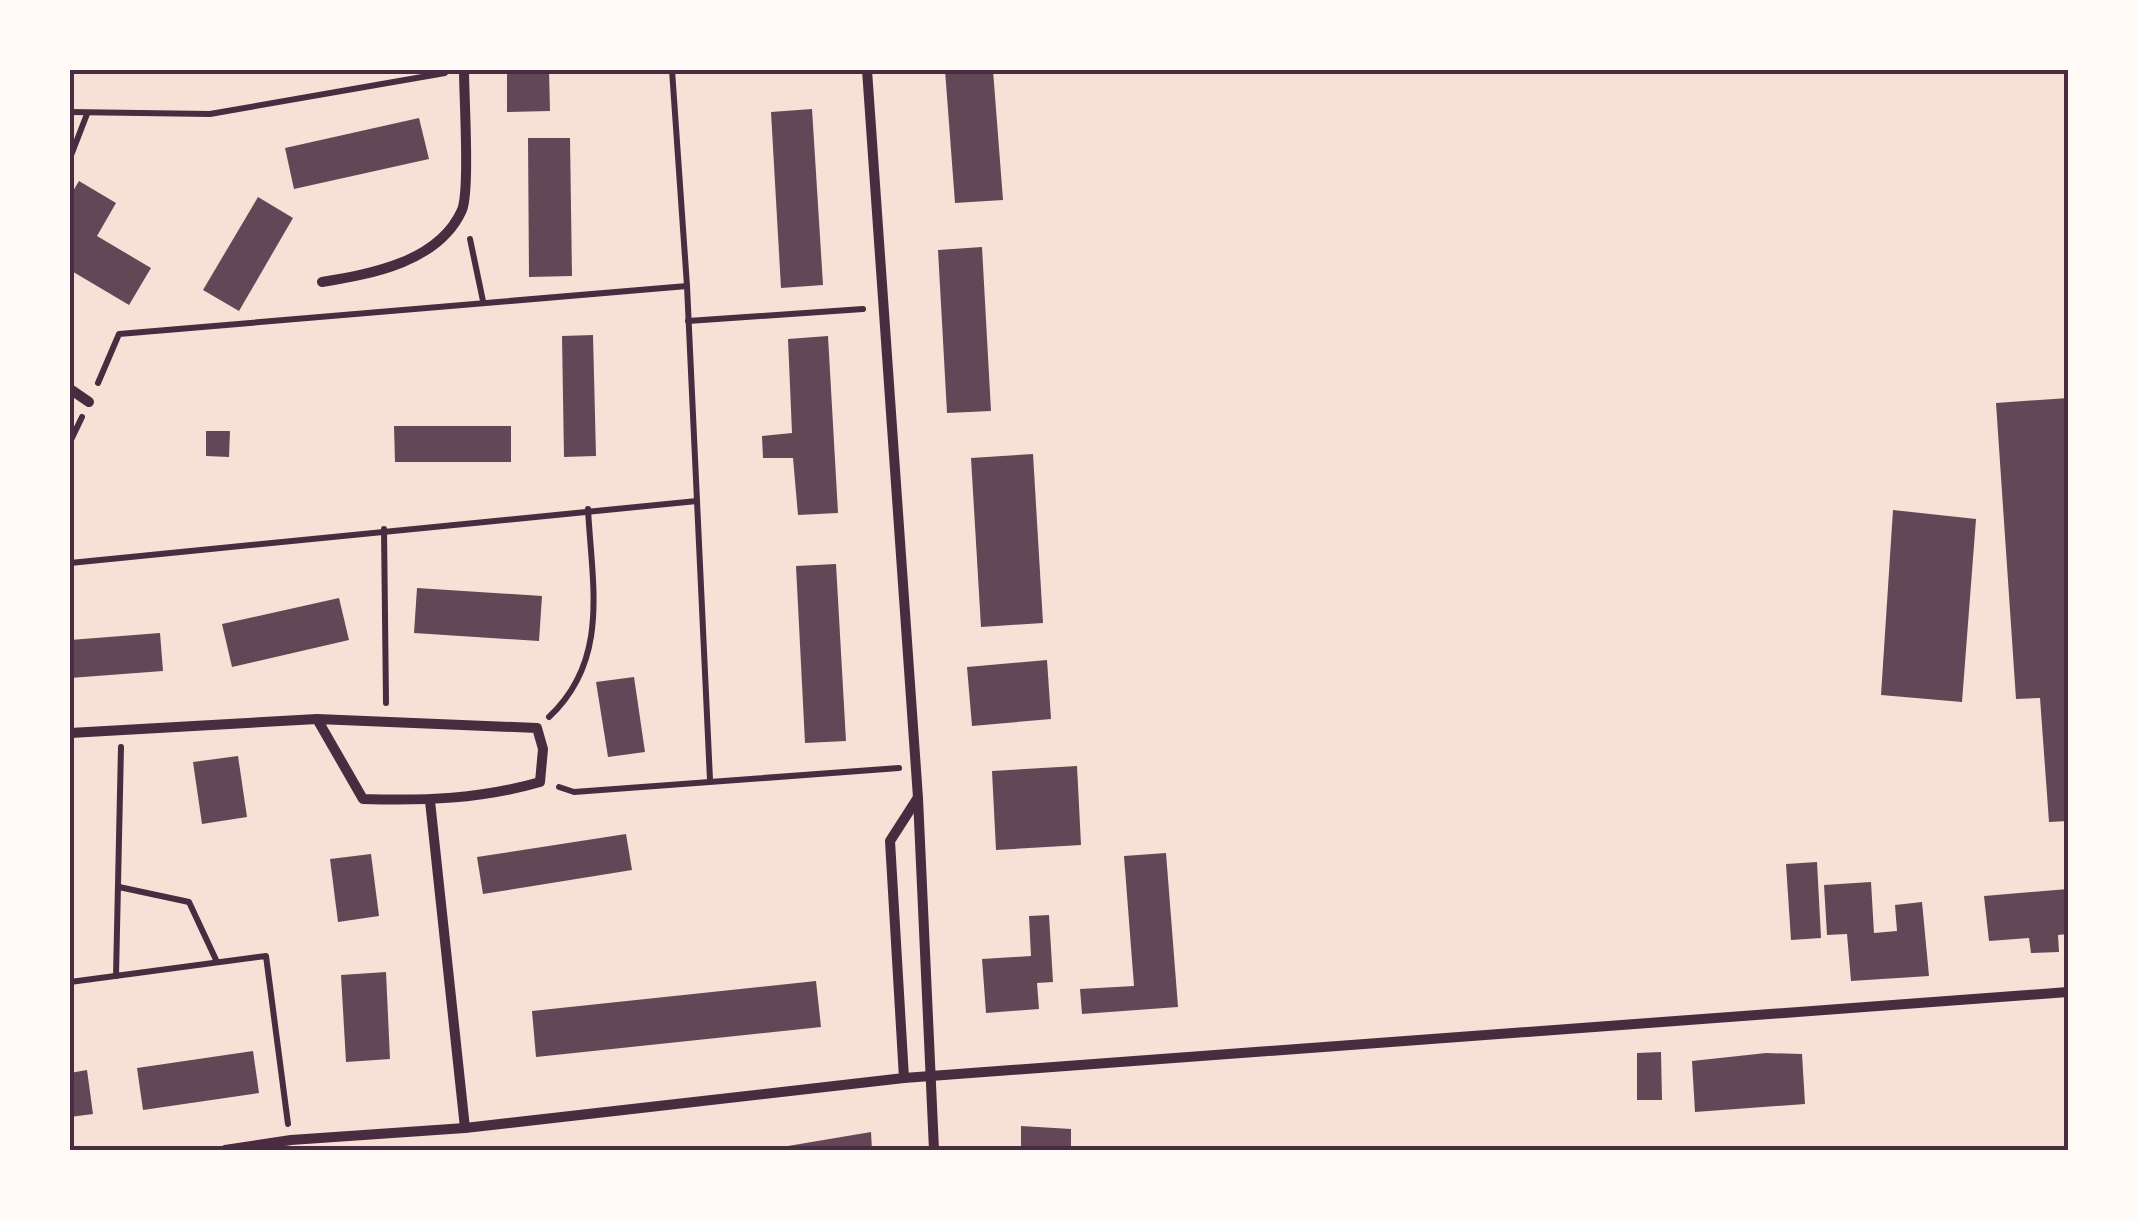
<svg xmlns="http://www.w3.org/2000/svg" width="2138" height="1220" font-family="'IBM Plex Serif',serif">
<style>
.building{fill:#644757}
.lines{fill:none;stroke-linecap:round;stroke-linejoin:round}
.path{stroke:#4a2c40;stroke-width:6}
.minor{stroke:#4a2c40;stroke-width:10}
.neatline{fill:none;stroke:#4a2c40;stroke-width:4}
</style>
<rect width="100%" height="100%" fill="#f7e1d7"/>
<!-- building -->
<g class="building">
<path d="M 507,70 L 549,70 L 550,111 L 507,112 Z"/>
<path d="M 945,70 L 993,70 L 1003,200 L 955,203 Z"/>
<path d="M 812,109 L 823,285 L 781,288 L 771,112 Z"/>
<path d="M 419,118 L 429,159 L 294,189 L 285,148 Z"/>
<path d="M 528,138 L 570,138 L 572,276 L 529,277 Z"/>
<path d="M 79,181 L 116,203 L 97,236 L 151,268 L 129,305 L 70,270 L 70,196 Z"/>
<path d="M 258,197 L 293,218 L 239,311 L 203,290 Z"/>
<path d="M 982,247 L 991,411 L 947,413 L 938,250 Z"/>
<path d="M 593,335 L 596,456 L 564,457 L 562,336 Z"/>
<path d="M 828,336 L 838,513 L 798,515 L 793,458 L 763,458 L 762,436 L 792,433 L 788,339 Z"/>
<path d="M 2068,398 L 2068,821 L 2049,822 L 2040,698 L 2016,699 L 1996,403 Z"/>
<path d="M 394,426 L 511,426 L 511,462 L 395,462 Z"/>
<path d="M 206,431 L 230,431 L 229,457 L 206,456 Z"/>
<path d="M 1033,454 L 1043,623 L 981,627 L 971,458 Z"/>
<path d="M 1893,510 L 1976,519 L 1962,702 L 1881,695 Z"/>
<path d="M 836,564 L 846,741 L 805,743 L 796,566 Z"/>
<path d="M 417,588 L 542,596 L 539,641 L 414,633 Z"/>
<path d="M 339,598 L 349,640 L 232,667 L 222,624 Z"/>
<path d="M 160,633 L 163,671 L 70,678 L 70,640 Z"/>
<path d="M 1047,660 L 1051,719 L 972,726 L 967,667 Z"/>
<path d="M 634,677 L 645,752 L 608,757 L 596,682 Z"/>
<path d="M 238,756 L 247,817 L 202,824 L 193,762 Z"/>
<path d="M 1077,766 L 1081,845 L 996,850 L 992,771 Z"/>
<path d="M 626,834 L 632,870 L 483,894 L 477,857 Z"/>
<path d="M 1166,853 L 1178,1007 L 1082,1014 L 1080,989 L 1134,986 L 1124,856 Z"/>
<path d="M 371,854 L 379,916 L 338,922 L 330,859 Z"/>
<path d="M 1817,862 L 1821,938 L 1791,940 L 1786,864 Z"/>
<path d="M 1871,882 L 1874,933 L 1897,931 L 1895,905 L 1922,902 L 1929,976 L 1851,981 L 1847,934 L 1827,935 L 1824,885 Z"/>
<path d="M 2068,889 L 2068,934 L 2058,935 L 2059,952 L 2031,953 L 2029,938 L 1989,941 L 1984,896 Z"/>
<path d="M 1049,915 L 1053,982 L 1037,983 L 1039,1009 L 986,1013 L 982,959 L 1031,956 L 1029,916 Z"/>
<path d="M 386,972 L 390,1059 L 346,1062 L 341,975 Z"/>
<path d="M 816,981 L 821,1027 L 536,1057 L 532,1011 Z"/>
<path d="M 253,1051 L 259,1093 L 143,1110 L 137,1068 Z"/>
<path d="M 1661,1052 L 1662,1100 L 1637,1100 L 1637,1053 Z"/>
<path d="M 1766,1053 L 1802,1054 L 1805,1104 L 1695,1112 L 1692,1061 Z"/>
<path d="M 87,1070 L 93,1114 L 70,1117 L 70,1073 Z"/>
<path d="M 1021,1126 L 1071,1129 L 1071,1150 L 1021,1150 Z"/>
<path d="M 871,1132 L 872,1150 L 776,1150 L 776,1148 Z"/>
</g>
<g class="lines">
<!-- path -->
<g class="path">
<path d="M 672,70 L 687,286 L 710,780"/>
<path d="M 70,112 L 210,114 L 445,73"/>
<path d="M 70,158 L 87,114"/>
<path d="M 470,239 L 483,301"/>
<path d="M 688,321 L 863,309"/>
<path d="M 98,383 L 119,334 L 687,286"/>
<path d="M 70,442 L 82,417"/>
<path d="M 384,529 L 386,703"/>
<path d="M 70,563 L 697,501"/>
<path d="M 549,717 C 610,660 592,585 588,509"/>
<path d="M 559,787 L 574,792 L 899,768"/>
<path d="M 119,887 L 189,902 L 217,962"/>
<path d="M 116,976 L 121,747"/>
<path d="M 70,982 L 266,956 L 288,1124"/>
</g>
<!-- minor -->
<g class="minor">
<path d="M 867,70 L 918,798 L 934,1150"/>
<path d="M 322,282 C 371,274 439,262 462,210 C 470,190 464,97 464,70"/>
<path d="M 70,389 L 89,402"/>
<path d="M 70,733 L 317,719 L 537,728 L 543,749 L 540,782 C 481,799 424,801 363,799 L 317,719"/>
<path d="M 430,801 L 465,1128"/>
<path d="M 904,1078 L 890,841 L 917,799"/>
<path d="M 225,1150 L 291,1140 L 465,1128 L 904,1078 L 2068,992"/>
</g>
</g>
<!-- border -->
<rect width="2138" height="1220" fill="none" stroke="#fffaf5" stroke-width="145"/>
<rect x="72" y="72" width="1994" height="1076" class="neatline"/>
</svg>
